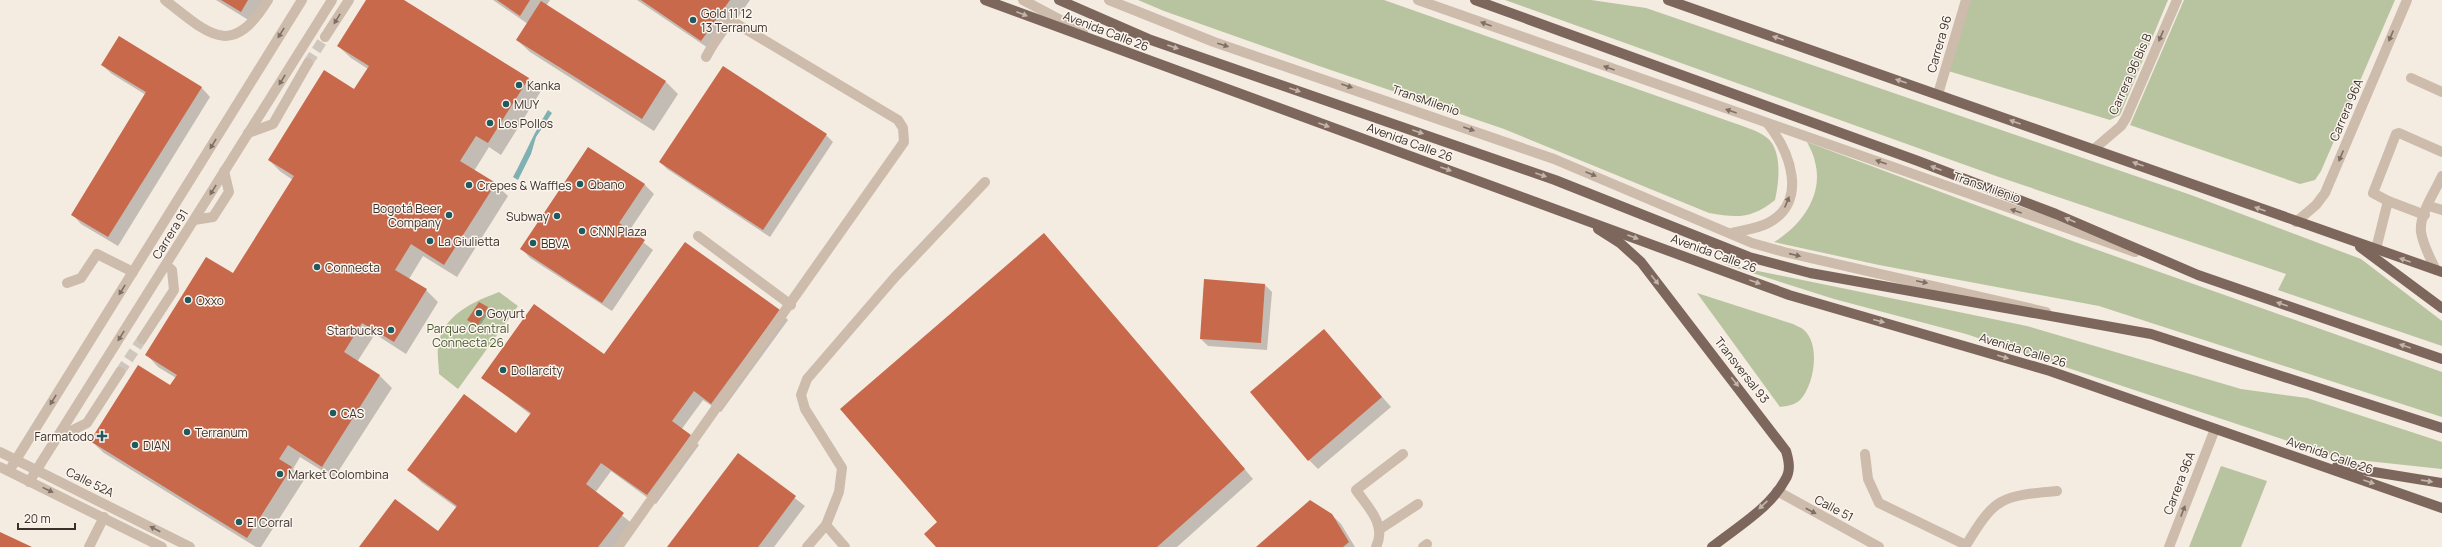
<svg xmlns="http://www.w3.org/2000/svg" width="2442" height="547" font-family="Manrope,sans-serif">
<style>
.green{fill:#b8c4a0}
.water{fill:#7fb0b2}
.shadow{fill:#0003}
.building{fill:#c8694b}
.lines{fill:none;stroke-linecap:round;stroke-linejoin:round}
.minor-tunnel{stroke:#cfc6bd;stroke-width:10;stroke-dasharray:10 5;stroke-linecap:butt}
.minor{stroke:#cdbbac;stroke-width:10}
.major{stroke:#7d675c;stroke-width:10}
.oneway{fill:#c2b5ac}
.oneway2{fill:#7d6f65}
.poi-dot{fill:#1f5a5e;stroke:#fbf5ee;stroke-width:1.5}
.labels{text-anchor:middle;dominant-baseline:central;stroke-width:3;stroke-linejoin:round;paint-order:stroke}
.poi-label{font-size:12px;fill:#3b302b;stroke:#fbf5ee;text-anchor:start}
.street-label{font-size:12px;fill:#3b302b;stroke:#fbf5ee}
.park-label{font-size:12px;fill:#4a5a2e;stroke:#fbf5ee}
</style>
<rect width="100%" height="100%" fill="#f4ebe1"/>
<!-- green -->
<g class="green">
<path d="M 1138,0 L 1384,0 L 1731,122 C 1742,126 1757,130 1766,137 C 1783,149 1779,183 1775,200 C 1751,219 1738,218 1709,213 L 1504,129 L 1319,66 L 1164,11 Z"/>
<path d="M 1505,0 L 1591,0 L 1646,8 L 2191,195 L 2361,259 L 2442,321 L 2442,346 L 2278,290 L 2286,274 L 1996,176 Z"/>
<path d="M 1965,0 L 2168,0 L 2120,115 L 2110,120 L 1945,70 Z"/>
<path d="M 2184,0 L 2395,0 L 2321,171 L 2315,180 L 2300,184 L 2130,125 Z"/>
<path d="M 1807,142 L 2075,242 L 2442,372 L 2442,417 L 2099,306 L 1879,265 L 1774,242 C 1801,226 1824,195 1815,162 C 1814,155 1810,148 1807,142 Z"/>
<path d="M 1724,264 L 2027,326 L 2241,389 L 2307,398 L 2442,442 L 2442,469 L 2339,458 L 1966,334 L 1834,299 Z"/>
<path d="M 499,292 L 518,306 L 458,389 L 439,374 C 439,366 437,355 438,347 C 442,315 473,302 499,292 Z"/>
<path d="M 1697,293 L 1793,324 C 1796,326 1801,327 1804,330 C 1821,345 1814,386 1800,400 C 1795,405 1787,406 1780,407 Z"/>
<path d="M 2221,466 L 2267,481 L 2241,547 L 2189,547 Z"/>
</g>
<!-- water -->
<path class="water" d="M 548,110 L 552,113 L 536,137 L 531,154 L 518,180 L 513,177 C 525,155 534,132 548,110 Z"/>
<!-- shadow -->
<g class="shadow">
<path d="M 216,0 L 263,0 L 250,21 Z"/>
<path d="M 367,0 L 403,0 L 528,78 L 541,91 L 501,155 L 489,147 L 474,171 L 495,184 L 508,196 L 457,277 L 423,256 L 409,279 L 426,290 L 438,302 L 406,354 L 375,334 L 357,362 L 379,375 L 392,388 L 334,478 L 300,457 L 293,469 L 304,480 L 261,547 L 256,547 L 104,453 L 91,441 L 171,387 L 176,378 L 158,367 L 146,354 L 233,275 L 293,180 L 281,172 L 269,160 L 354,90 L 368,69 L 351,58 L 338,46 Z"/>
<path d="M 493,0 L 550,0 L 546,6 L 666,82 L 678,94 L 654,131 L 530,52 L 517,40 L 528,24 Z"/>
<path d="M 637,0 L 750,0 L 714,52 Z"/>
<path d="M 102,65 L 201,87 L 210,97 L 118,246 L 81,224 L 72,214 L 146,95 L 112,74 Z"/>
<path d="M 826,135 L 833,142 L 770,237 L 667,169 L 660,162 Z"/>
<path d="M 588,148 L 645,185 L 654,194 L 629,231 L 653,250 L 612,311 L 530,258 L 521,248 Z"/>
<path d="M 1044,234 L 1253,479 L 1177,547 L 937,547 L 938,522 Z"/>
<path d="M 1265,285 L 1272,292 L 1267,350 L 1208,346 L 1201,339 Z"/>
<path d="M 479,303 L 490,310 L 479,327 L 471,322 Z"/>
<path d="M 779,311 L 788,320 L 721,412 L 703,400 L 681,430 L 699,445 L 656,504 L 611,471 L 595,493 L 635,526 L 619,547 L 360,547 L 438,533 L 457,508 L 421,482 L 409,469 L 517,434 L 531,415 L 482,377 L 604,355 Z"/>
<path d="M 1324,330 L 1391,407 L 1318,469 L 1309,460 Z"/>
<path d="M 738,454 L 805,506 L 774,547 L 669,547 Z"/>
<path d="M 1332,515 L 1341,524 L 1355,547 L 1258,547 Z"/>
</g>
<!-- building -->
<g class="building">
<path d="M 221,0 L 248,0 L 241,12 Z"/>
<path d="M 366,0 L 404,0 L 529,78 L 488,143 L 476,136 L 460,161 L 496,183 L 444,265 L 411,244 L 395,270 L 427,289 L 394,342 L 362,323 L 344,352 L 380,375 L 322,467 L 288,445 L 279,459 L 292,467 L 247,538 L 90,441 L 138,365 L 170,385 L 177,375 L 145,355 L 206,257 L 233,273 L 294,176 L 268,160 L 324,70 L 354,89 L 369,66 L 337,46 Z"/>
<path d="M 497,0 L 530,0 L 520,16 Z"/>
<path d="M 641,0 L 730,0 L 701,41 Z"/>
<path d="M 541,1 L 666,81 L 642,119 L 516,40 Z"/>
<path d="M 119,36 L 202,87 L 108,237 L 71,215 L 146,92 L 101,65 Z"/>
<path d="M 723,66 L 827,134 L 763,230 L 659,162 Z"/>
<path d="M 588,147 L 645,184 L 619,223 L 645,240 L 602,303 L 520,249 Z"/>
<path d="M 1044,233 L 1245,469 L 1157,547 L 936,547 L 924,534 L 937,522 L 840,409 Z"/>
<path d="M 685,242 L 780,310 L 711,404 L 694,391 L 672,421 L 691,435 L 647,495 L 601,463 L 586,484 L 624,513 L 598,547 L 359,547 L 395,499 L 438,531 L 457,506 L 407,470 L 464,394 L 516,433 L 531,413 L 481,378 L 534,304 L 604,354 Z"/>
<path d="M 1204,279 L 1265,284 L 1261,343 L 1200,339 Z"/>
<path d="M 479,302 L 488,307 L 477,326 L 467,320 Z"/>
<path d="M 1324,329 L 1382,397 L 1308,461 L 1250,392 Z"/>
<path d="M 738,453 L 796,496 L 758,547 L 667,547 Z"/>
<path d="M 1310,500 L 1332,514 L 1349,542 L 1343,547 L 1256,547 Z"/>
<path d="M 0,532 L 32,547 L 0,547 Z"/>
</g>
<g class="lines">
<!-- minor-tunnel -->
<g class="minor-tunnel">
<path d="M 308,63 L 325,37"/>
<path d="M 120,372 L 142,339"/>
</g>
<!-- minor -->
<g class="minor">
<path d="M 165,0 C 209,34 231,60 268,0"/>
<path d="M 1023,0 L 1083,32"/>
<path d="M 1109,0 L 1214,42 L 1554,159 L 1752,243 L 1784,252 L 2046,312"/>
<path d="M 1418,0 L 2135,252"/>
<path d="M 325,37 L 349,0"/>
<path d="M 2411,78 L 2442,92"/>
<path d="M 1938,94 L 1966,0"/>
<path d="M 248,133 L 273,124 L 308,63"/>
<path d="M 2094,149 L 2121,126 L 2126,118 L 2177,0"/>
<path d="M 2388,201 L 2425,215"/>
<path d="M 2429,206 L 2442,210"/>
<path d="M 194,220 L 213,217 L 229,192 L 224,171"/>
<path d="M 2296,222 L 2316,205 L 2325,193 L 2407,0"/>
<path d="M 1732,233 C 1743,230 1757,229 1768,223 C 1809,202 1790,152 1768,124"/>
<path d="M 698,236 L 791,305"/>
<path d="M 2376,249 L 2388,201 L 2373,193 L 2396,134 L 2399,133 L 2442,152"/>
<path d="M 2436,270 C 2430,258 2423,245 2421,232 C 2419,214 2435,192 2442,176"/>
<path d="M 67,283 L 81,278 L 97,254 L 133,272"/>
<path d="M 142,339 L 174,290 L 172,270 L 166,265"/>
<path d="M 61,432 L 65,434 L 87,423 L 120,372"/>
<path d="M 0,452 L 190,547"/>
<path d="M 1865,454 L 1868,479 L 1879,503 L 1966,545"/>
<path d="M 0,467 L 162,547"/>
<path d="M 9,471 L 302,0"/>
<path d="M 29,482 L 332,0"/>
<path d="M 1777,491 L 1879,547"/>
<path d="M 826,525 L 839,492 L 842,468 L 805,409 L 801,395 L 807,379 L 895,277 L 985,182"/>
<path d="M 1380,529 L 1418,504"/>
<path d="M 89,547 L 104,517"/>
<path d="M 618,547 L 904,142 L 903,128 L 898,120 L 737,24 L 731,21 L 725,23 L 706,57"/>
<path d="M 807,547 L 826,525 L 845,547"/>
<path d="M 1376,547 C 1387,525 1368,507 1356,490 L 1403,454"/>
<path d="M 1423,547 L 1427,544"/>
<path d="M 1965,547 C 1995,497 2000,496 2057,491"/>
<path d="M 2169,547 L 2215,429"/>
</g>
<!-- major -->
<g class="major">
<path d="M 985,0 L 1789,295 L 2050,371 L 2442,508"/>
<path d="M 1059,0 L 1151,40 L 1555,180 L 1749,257 L 1810,273 L 2151,334 L 2442,428"/>
<path d="M 1475,0 L 1918,161 L 2056,214 L 2198,275 L 2442,359"/>
<path d="M 1668,0 L 2442,272"/>
<path d="M 1598,229 L 1620,243 L 1641,262 L 1786,451 C 1789,461 1791,471 1785,480 C 1770,508 1736,528 1712,547"/>
<path d="M 2360,247 L 2442,308"/>
<path d="M 2337,466 L 2442,483"/>
</g>
</g>
<!-- one-way arrows -->
<defs><path id="oneway-solid" d="M-6-.8H1V-3.2L6.5 0L1 3.2V.8H-6Z"/></defs>
<g class="oneway">
<use href="#oneway-solid" transform="translate(1022 14) rotate(21)"/>
<use href="#oneway-solid" transform="translate(1778 38) rotate(-161)"/>
<use href="#oneway-solid" transform="translate(1173 47) rotate(19)"/>
<use href="#oneway-solid" transform="translate(1901 81) rotate(-161)"/>
<use href="#oneway-solid" transform="translate(1295 90) rotate(19)"/>
<use href="#oneway-solid" transform="translate(2015 122) rotate(-160)"/>
<use href="#oneway-solid" transform="translate(1324 125) rotate(20)"/>
<use href="#oneway-solid" transform="translate(1418 132) rotate(19)"/>
<use href="#oneway-solid" transform="translate(2138 164) rotate(-160)"/>
<use href="#oneway-solid" transform="translate(1936 168) rotate(-159)"/>
<use href="#oneway-solid" transform="translate(1446 169) rotate(20)"/>
<use href="#oneway-solid" transform="translate(1541 175) rotate(19)"/>
<use href="#oneway-solid" transform="translate(2260 209) rotate(-160)"/>
<use href="#oneway-solid" transform="translate(2070 220) rotate(-157)"/>
<use href="#oneway-solid" transform="translate(1633 237) rotate(20)"/>
<use href="#oneway-solid" transform="translate(2405 260) rotate(-161)"/>
<use href="#oneway-solid" transform="translate(1655 280) rotate(52)"/>
<use href="#oneway-solid" transform="translate(1755 282) rotate(20)"/>
<use href="#oneway-solid" transform="translate(2282 304) rotate(-161)"/>
<use href="#oneway-solid" transform="translate(1879 321) rotate(15)"/>
<use href="#oneway-solid" transform="translate(2405 346) rotate(-161)"/>
<use href="#oneway-solid" transform="translate(2003 357) rotate(16)"/>
<use href="#oneway-solid" transform="translate(1735 382) rotate(52)"/>
<use href="#oneway-solid" transform="translate(2427 481) rotate(8)"/>
<use href="#oneway-solid" transform="translate(2369 482) rotate(19)"/>
<use href="#oneway-solid" transform="translate(1763 505) rotate(137)"/>
</g>
<g class="oneway2">
<use href="#oneway-solid" transform="translate(337 19) rotate(122)"/>
<use href="#oneway-solid" transform="translate(1486 24) rotate(-160)"/>
<use href="#oneway-solid" transform="translate(281 33) rotate(122)"/>
<use href="#oneway-solid" transform="translate(2161 36) rotate(113)"/>
<use href="#oneway-solid" transform="translate(2391 36) rotate(113)"/>
<use href="#oneway-solid" transform="translate(1223 45) rotate(18)"/>
<use href="#oneway-solid" transform="translate(1609 68) rotate(-160)"/>
<use href="#oneway-solid" transform="translate(282 80) rotate(122)"/>
<use href="#oneway-solid" transform="translate(1347 86) rotate(19)"/>
<use href="#oneway-solid" transform="translate(1731 111) rotate(-161)"/>
<use href="#oneway-solid" transform="translate(1469 129) rotate(19)"/>
<use href="#oneway-solid" transform="translate(213 144) rotate(122)"/>
<use href="#oneway-solid" transform="translate(2341 156) rotate(113)"/>
<use href="#oneway-solid" transform="translate(1881 162) rotate(-160)"/>
<use href="#oneway-solid" transform="translate(1591 174) rotate(23)"/>
<use href="#oneway-solid" transform="translate(213 190) rotate(122)"/>
<use href="#oneway-solid" transform="translate(1787 202) rotate(-67)"/>
<use href="#oneway-solid" transform="translate(2016 211) rotate(-161)"/>
<use href="#oneway-solid" transform="translate(1795 255) rotate(13)"/>
<use href="#oneway-solid" transform="translate(1922 282) rotate(12)"/>
<use href="#oneway-solid" transform="translate(122 290) rotate(122)"/>
<use href="#oneway-solid" transform="translate(121 336) rotate(122)"/>
<use href="#oneway-solid" transform="translate(53 400) rotate(122)"/>
<use href="#oneway-solid" transform="translate(48 490) rotate(26)"/>
<use href="#oneway-solid" transform="translate(1811 511) rotate(28)"/>
<use href="#oneway-solid" transform="translate(2183 511) rotate(-69)"/>
<use href="#oneway-solid" transform="translate(155 529) rotate(-152)"/>
</g>
<!-- markers -->
<g class="poi-dot">
<circle cx="693" cy="20" r="4"/>
<circle cx="519" cy="85" r="4"/>
<circle cx="506" cy="104" r="4"/>
<circle cx="490" cy="123" r="4"/>
<circle cx="580" cy="184" r="4"/>
<circle cx="469" cy="185" r="4"/>
<circle cx="449" cy="215" r="4"/>
<circle cx="557" cy="216" r="4"/>
<circle cx="582" cy="231" r="4"/>
<circle cx="430" cy="241" r="4"/>
<circle cx="533" cy="243" r="4"/>
<circle cx="317" cy="267" r="4"/>
<circle cx="188" cy="300" r="4"/>
<circle cx="479" cy="313" r="4"/>
<circle cx="391" cy="330" r="4"/>
<circle cx="503" cy="370" r="4"/>
<circle cx="333" cy="413" r="4"/>
<circle cx="187" cy="432" r="4"/>
<path d="M100 430h4v4h4v4h-4v4h-4v-4h-4v-4h4z"/>
<circle cx="135" cy="445" r="4"/>
<circle cx="280" cy="474" r="4"/>
<circle cx="239" cy="522" r="4"/>
</g>
<g class="labels">
<!-- poi labels -->
<g class="poi-label">
<text x="701" y="13">Gold 11 12<tspan x="701" dy="14">13 Terranum</tspan></text>
<text x="527" y="85">Kanka</text>
<text x="514" y="104">MUY</text>
<text x="498" y="123">Los Pollos</text>
<text x="588" y="184">Qbano</text>
<text x="477" y="185">Crepes &amp; Waffles</text>
<text x="441" y="208" text-anchor="end">Bogotá Beer<tspan x="441" dy="14">Company</tspan></text>
<text x="549" y="216" text-anchor="end">Subway</text>
<text x="590" y="231">CNN Plaza</text>
<text x="438" y="241">La Giulietta</text>
<text x="541" y="243">BBVA</text>
<text x="325" y="267">Connecta</text>
<text x="196" y="300">Oxxo</text>
<text x="487" y="313">Goyurt</text>
<text x="383" y="330" text-anchor="end">Starbucks</text>
<text x="511" y="370">Dollarcity</text>
<text x="341" y="413">CAS</text>
<text x="195" y="432">Terranum</text>
<text x="94" y="436" text-anchor="end">Farmatodo</text>
<text x="143" y="445">DIAN</text>
<text x="288" y="474">Market Colombina</text>
<text x="247" y="522">El Corral</text>
</g>
<!-- street labels -->
<g class="street-label">
<text transform="translate(1106 31) rotate(21)">Avenida Calle 26</text>
<text transform="translate(1939 44) rotate(-74)">Carrera 96</text>
<text transform="translate(2130 74) rotate(-66)">Carrera 96 Bis B</text>
<text transform="translate(1426 100) rotate(19)">TransMilenio</text>
<text transform="translate(2346 110) rotate(-67)">Carrera 96A</text>
<text transform="translate(1410 142) rotate(20)">Avenida Calle 26</text>
<text transform="translate(1987 187) rotate(19)">TransMilenio</text>
<text transform="translate(170 234) rotate(-58)">Carrera 91</text>
<text transform="translate(1714 253) rotate(20)">Avenida Calle 26</text>
<text transform="translate(2023 350) rotate(17)">Avenida Calle 26</text>
<text transform="translate(1742 370) rotate(52)">Transversal 93</text>
<text transform="translate(2330 455) rotate(19)">Avenida Calle 26</text>
<text transform="translate(90 482) rotate(26)">Calle 52A</text>
<text transform="translate(2179 483) rotate(-69)">Carrera 96A</text>
<text transform="translate(1834 508) rotate(28)">Calle 51</text>
</g>
<!-- park labels -->
<g class="park-label">
<text x="468" y="328">Parque Central<tspan x="468" dy="14">Connecta 26</tspan></text>
</g>
</g>
<!-- scale -->
<path d="M18 523v6h57v-6" fill="none" stroke="#3b302b" stroke-width="2"/>
<text x="24" y="523" font-size="12" fill="#3b302b" stroke="#fbf5ee" stroke-width="3" paint-order="stroke">20 m</text>
</svg>
